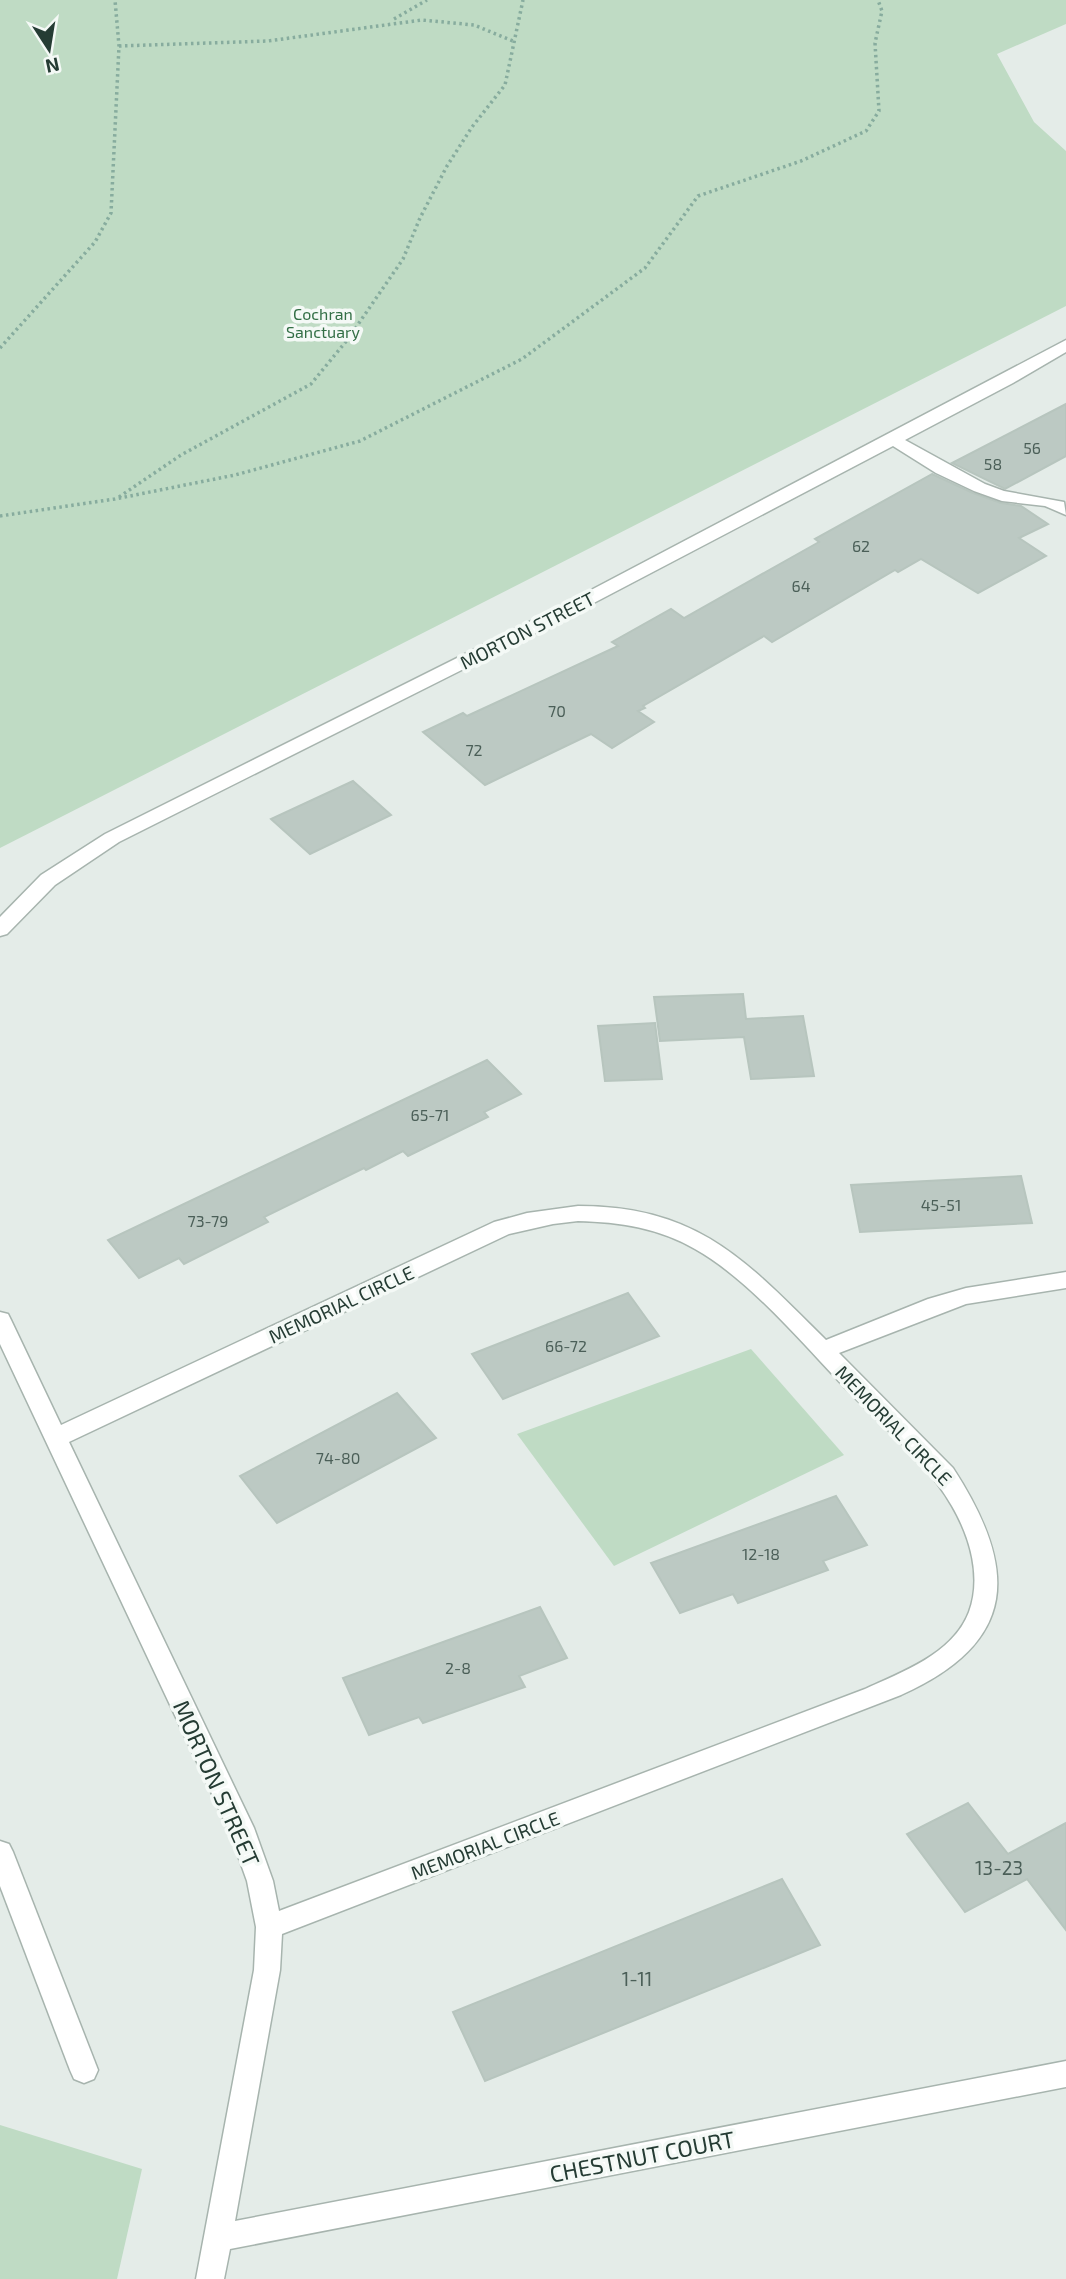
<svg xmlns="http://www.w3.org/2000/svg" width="1066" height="2279" font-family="'Exo 2',sans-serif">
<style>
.green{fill:#bfdbc4}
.building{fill:#bcc9c3;stroke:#b7c5be;stroke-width:2}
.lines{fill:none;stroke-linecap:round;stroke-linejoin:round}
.minor-casing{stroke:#a7b4ae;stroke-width:3}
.path{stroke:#87ac9e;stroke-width:3.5;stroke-dasharray:2.5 3.5;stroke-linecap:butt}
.minor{fill:#fff;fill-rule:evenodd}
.labels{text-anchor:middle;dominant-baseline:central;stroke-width:7;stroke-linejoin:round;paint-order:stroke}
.far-park-label{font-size:16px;fill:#336f46;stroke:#f4f9f6}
.number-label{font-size:16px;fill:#4b5f58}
.street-label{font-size:19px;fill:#253c34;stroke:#f4f9f6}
.near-number-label{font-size:19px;fill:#4b5f58}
.near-street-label{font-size:23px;fill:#253c34;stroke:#f4f9f6}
</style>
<rect width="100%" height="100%" fill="#e4ece8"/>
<!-- green -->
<g class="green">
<path d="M 0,0 L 1066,0 L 1066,24 L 997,54 L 1034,122 L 1066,151 L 1066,306 L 0,848 Z"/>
<path d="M 751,1349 L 844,1455 L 614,1566 L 517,1434 Z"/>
<path d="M 0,2125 L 142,2169 L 117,2279 L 0,2279 Z"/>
</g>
<!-- building -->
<g class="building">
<path d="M 1066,404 L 1066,456 L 1005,489 L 952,463 Z"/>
<path d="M 932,474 L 973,493 L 1001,503 L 1021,506 L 1048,524 L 1019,538 L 1046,556 L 978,593 L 921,559 L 898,572 L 895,570 L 772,642 L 764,636 L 643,706 L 645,708 L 638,711 L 654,722 L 612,748 L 591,734 L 485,785 L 423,732 L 463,713 L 467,716 L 618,646 L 612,642 L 671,609 L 684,618 L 819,542 L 815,539 Z"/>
<path d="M 353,781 L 391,815 L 310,854 L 271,819 Z"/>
<path d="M 743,994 L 746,1019 L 803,1016 L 814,1076 L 751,1079 L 744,1037 L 660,1041 L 654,997 Z"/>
<path d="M 655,1023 L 662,1079 L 605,1081 L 598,1026 Z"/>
<path d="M 487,1060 L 521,1094 L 484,1112 L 488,1117 L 408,1156 L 403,1151 L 366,1170 L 364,1168 L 264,1217 L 268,1222 L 184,1264 L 179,1258 L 139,1278 L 108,1240 Z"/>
<path d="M 1021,1176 L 1032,1223 L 860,1232 L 851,1185 Z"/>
<path d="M 628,1293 L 659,1336 L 503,1399 L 472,1354 Z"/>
<path d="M 397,1393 L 436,1438 L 277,1523 L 240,1476 Z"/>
<path d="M 836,1496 L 867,1545 L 823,1561 L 828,1570 L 738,1603 L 733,1594 L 680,1613 L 651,1563 Z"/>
<path d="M 540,1607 L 567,1658 L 519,1676 L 525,1687 L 423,1723 L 419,1717 L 369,1735 L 343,1678 Z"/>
<path d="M 968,1803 L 1008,1854 L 1066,1823 L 1066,1930 L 1027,1879 L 965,1912 L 907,1834 Z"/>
<path d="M 782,1879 L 820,1945 L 485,2081 L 453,2012 Z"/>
</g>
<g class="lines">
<defs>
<g id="minor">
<path d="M 1066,340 L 1066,352 L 1013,383 L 905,440 L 985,484 L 1004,491 L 1064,502 L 1066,515 L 1045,506 L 1002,501 L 974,491 L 936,473 L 893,446 L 567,617 L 119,842 L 55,885 L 7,934 L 0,936 L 0,917 L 41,875 L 105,834 L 555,609 Z"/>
<path d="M 578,1206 C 699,1206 746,1261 826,1340 L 928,1299 L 966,1288 L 1066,1272 L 1066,1288 L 966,1304 L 839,1353 L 953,1468 C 1018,1568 1020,1642 901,1695 L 282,1934 L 280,1970 L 235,2221 L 1066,2061 L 1066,2087 L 230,2249 L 224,2279 L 196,2279 L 254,1970 L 256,1927 L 247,1881 L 228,1828 L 0,1344 L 0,1312 L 8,1314 L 11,1320 L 61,1425 L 494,1222 L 527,1213 ZM 578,1221 C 620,1222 659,1228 695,1249 C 752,1281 807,1349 853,1396 C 887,1430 928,1464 952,1506 C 970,1537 982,1577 969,1612 C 953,1654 902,1672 865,1689 L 279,1911 L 273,1881 L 254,1828 L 69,1442 L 509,1234 L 553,1224 Z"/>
<path d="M 0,1841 L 9,1844 L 13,1852 L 98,2070 L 94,2079 L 84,2083 L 74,2079 L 70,2070 L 0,1886 Z"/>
</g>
</defs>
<!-- minor casing -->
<use href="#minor" class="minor-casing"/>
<!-- path -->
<g class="path">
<path d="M 394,19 L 427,0"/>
<path d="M 119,46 L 268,41 L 422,20 L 474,25 L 513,41"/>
<path d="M 0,348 L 95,242 L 111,213 L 119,46 L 115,0"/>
<path d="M 119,497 L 181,455 L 311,384 L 348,339 L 403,259 L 420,218 L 447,166 L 472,127 L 505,85 L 523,0"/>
<path d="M 0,516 L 115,499 L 235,475 L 360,441 L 522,359 L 645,268 L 698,196 L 801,161 L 866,131 L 879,111 L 875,43 L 882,11 L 878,0"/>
</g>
<!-- minor -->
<use href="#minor" class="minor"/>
</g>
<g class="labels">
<!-- far-park labels -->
<g class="far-park-label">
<text x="323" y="313">Cochran<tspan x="323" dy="18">Sanctuary</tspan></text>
</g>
<!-- number labels -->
<g class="number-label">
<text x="1032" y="447">56</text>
<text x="993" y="463">58</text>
<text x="861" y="545">62</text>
<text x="801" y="585">64</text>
<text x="557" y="710">70</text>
<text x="474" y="749">72</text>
<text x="430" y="1114">65-71</text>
<text x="941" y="1204">45-51</text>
<text x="208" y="1220">73-79</text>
<text x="566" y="1345">66-72</text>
<text x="338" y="1457">74-80</text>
<text x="761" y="1553">12-18</text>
<text x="458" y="1667">2-8</text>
</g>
<!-- street labels -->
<g class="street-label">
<text transform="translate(527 630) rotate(-27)">MORTON STREET</text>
<text transform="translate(341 1304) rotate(-25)">MEMORIAL CIRCLE</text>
<text transform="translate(894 1425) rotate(46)">MEMORIAL CIRCLE</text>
<text transform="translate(485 1845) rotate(-21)">MEMORIAL CIRCLE</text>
</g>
<!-- near-number labels -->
<g class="near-number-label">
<text x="999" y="1867">13-23</text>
<text x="637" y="1978">1-11</text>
</g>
<!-- near-street labels -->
<g class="near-street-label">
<text transform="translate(217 1783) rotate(66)">MORTON STREET</text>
<text transform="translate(642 2156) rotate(-11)">CHESTNUT COURT</text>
</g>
</g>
<!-- north arrow -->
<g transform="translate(49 49) rotate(168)" stroke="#f4f9f6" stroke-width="5" paint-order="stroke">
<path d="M0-5L12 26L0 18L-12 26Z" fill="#253c34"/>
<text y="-10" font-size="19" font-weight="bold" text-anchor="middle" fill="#253c34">N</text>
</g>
</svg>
